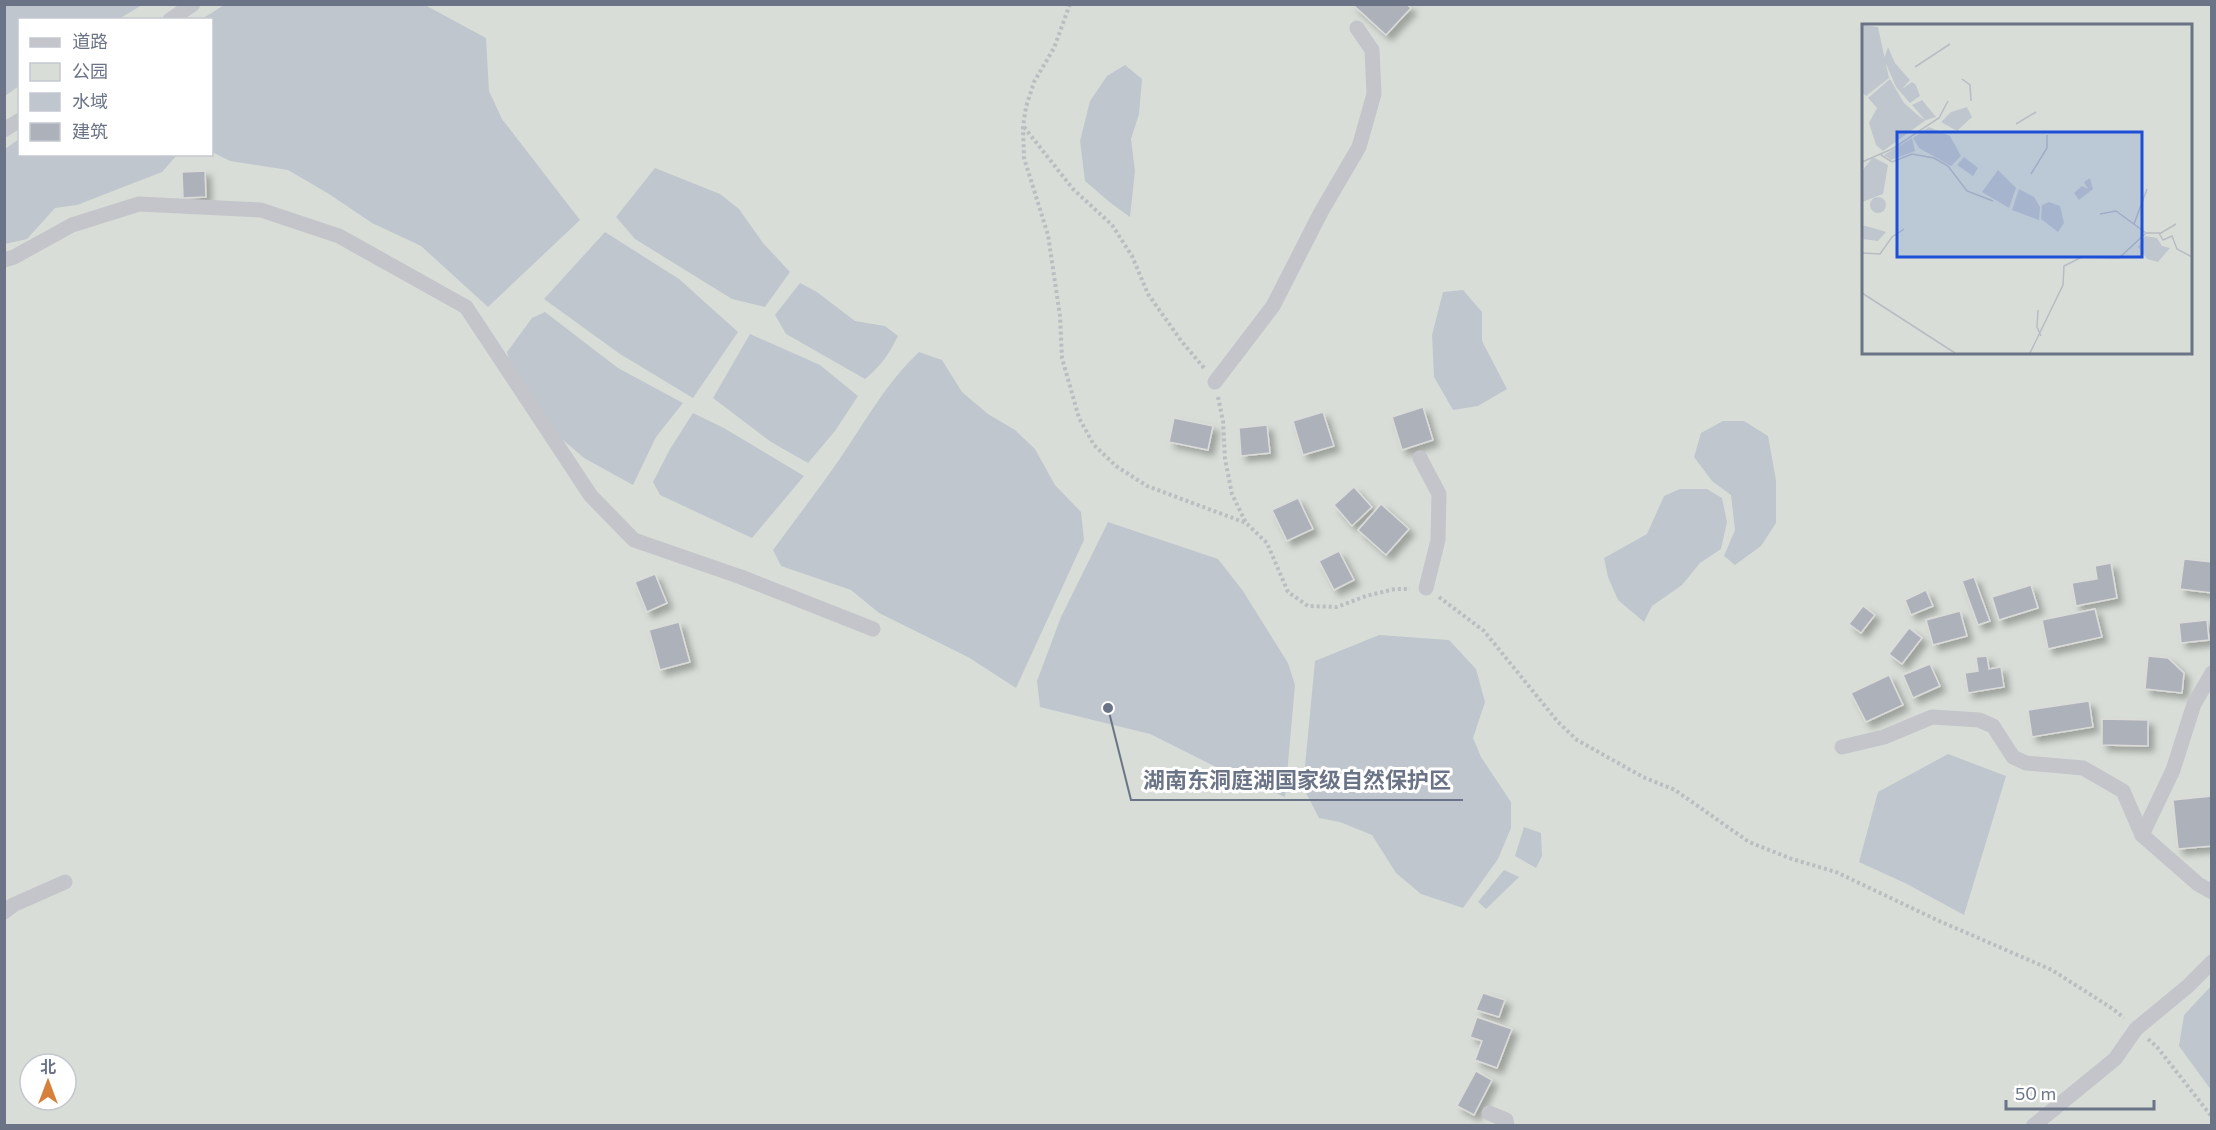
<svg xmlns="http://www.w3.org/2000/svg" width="2216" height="1130" font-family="Commissioner,'Noto Sans SC',sans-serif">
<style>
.green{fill:#d8ded7;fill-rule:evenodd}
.water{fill:#c0c6cd}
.building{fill:#adb1b9;stroke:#dbdbd9;stroke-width:1.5;filter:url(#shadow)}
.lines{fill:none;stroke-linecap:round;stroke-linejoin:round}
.path{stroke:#bbbdc0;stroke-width:4;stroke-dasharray:3 3;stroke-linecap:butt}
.street{stroke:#c3c5ca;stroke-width:15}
.inset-road{fill:none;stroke:#b8bcc3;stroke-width:1.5}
.view{fill:#1d4ed8;fill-opacity:0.15;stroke:#1d4ed8;stroke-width:3}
.inset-edge{fill:none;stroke:#6b7486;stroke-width:3}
.leader{fill:none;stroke:#6b7486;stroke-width:2}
.callout-dot{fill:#6b7486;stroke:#fff;stroke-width:2}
.callout-label{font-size:22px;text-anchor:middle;font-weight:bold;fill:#6b7486;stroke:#fff;stroke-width:6;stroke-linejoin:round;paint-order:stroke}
</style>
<defs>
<filter id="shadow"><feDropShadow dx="5.5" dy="5.5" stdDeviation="3" flood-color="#0004"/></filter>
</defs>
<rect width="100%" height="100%" fill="#f9f9f7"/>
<!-- green -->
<path class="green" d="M 5,5 L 2211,5 L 2211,1125 L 5,1126 ZM 20,20 L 212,20 L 212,154 L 20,154 ZM 1864,26 L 2190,26 L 2190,352 L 1864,352 ZM 30,1064 L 66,1064 L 66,1100 L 30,1100 Z"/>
<!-- water -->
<g class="water">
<path d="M 5,4 L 142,4 L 142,5 L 119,19 L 20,20 L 19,86 L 5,96 Z"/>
<path d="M 224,5 L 425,5 L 486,38 L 489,91 L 502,119 L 580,220 L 488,307 L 421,246 L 372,223 L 329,194 L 288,170 L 230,161 L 212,152 L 212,20 L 202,19 Z"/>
<path d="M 1125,65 L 1142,79 L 1139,114 L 1131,139 L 1135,171 L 1130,217 L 1112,204 L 1085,181 L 1080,141 L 1090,101 L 1107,76 Z"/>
<path d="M 19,139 L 20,154 L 177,155 L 162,172 L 77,205 L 55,208 L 27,239 L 5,244 L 5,149 Z"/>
<path d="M 655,168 L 720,194 L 739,209 L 763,243 L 790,272 L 765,307 L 732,299 L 635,239 L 616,217 Z"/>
<path d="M 605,232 L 679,279 L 738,332 L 693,398 L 620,354 L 544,299 Z"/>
<path d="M 800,283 L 817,292 L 855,321 L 885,326 L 898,336 C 889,354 881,366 865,379 L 786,334 L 775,315 Z"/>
<path d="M 1463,290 L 1482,312 L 1482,341 L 1507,389 L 1478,406 L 1453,410 L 1434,377 L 1432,335 L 1443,292 Z"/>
<path d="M 545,312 L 618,368 L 683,403 L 656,437 L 633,485 L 584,458 L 556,434 L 514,379 L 507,352 L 532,318 Z"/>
<path d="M 750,334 L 820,365 L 858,396 L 835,431 L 808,463 L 771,442 L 713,398 Z"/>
<path d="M 919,352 L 942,360 L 962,392 L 988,414 L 1015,430 L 1035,449 L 1055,485 L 1081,512 L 1084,540 L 1016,688 L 968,657 L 879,613 L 851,590 L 781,566 L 773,550 C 795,520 818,490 839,460 C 865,422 886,383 919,352 Z"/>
<path d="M 693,413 L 724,428 L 804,476 L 752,538 L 660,495 L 653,482 L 670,449 Z"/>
<path d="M 1723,421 L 1744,421 L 1768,436 L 1776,480 L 1776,523 L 1761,546 L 1735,565 L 1724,556 L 1735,530 L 1731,495 L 1712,481 L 1694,457 L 1701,433 Z"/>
<path d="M 1680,489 L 1707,489 L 1722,498 L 1727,522 L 1721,549 L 1700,563 L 1682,585 L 1652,606 L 1644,622 L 1618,600 L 1608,577 L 1604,558 L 1647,534 L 1664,496 Z"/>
<path d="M 1108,522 L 1218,559 L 1243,591 L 1288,663 L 1295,685 L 1285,797 L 1222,770 L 1150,734 L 1040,707 L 1037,681 L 1061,617 Z"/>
<path d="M 1379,635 L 1449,640 L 1476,669 L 1485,702 L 1473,738 L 1481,757 L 1511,802 L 1511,828 L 1498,859 L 1463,908 L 1421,894 L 1396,873 L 1372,835 L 1340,822 L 1319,818 L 1303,787 L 1315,661 Z"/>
<path d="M 1948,754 L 2006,776 L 1964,915 L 1907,884 L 1859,862 L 1878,792 Z"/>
<path d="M 1524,827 L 1541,833 L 1542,856 L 1536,868 L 1515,856 Z"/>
<path d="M 1504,870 L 1519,877 L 1486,909 L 1478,902 Z"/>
<path d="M 2211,986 L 2211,1090 L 2179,1046 L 2184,1015 Z"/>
</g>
<!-- building -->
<g class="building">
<path d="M 1352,4 L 1406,4 L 1411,8 L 1386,35 Z"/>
<path d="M 205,171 L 206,197 L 183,198 L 182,172 Z"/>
<path d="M 1423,407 L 1433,440 L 1402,450 L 1392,417 Z"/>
<path d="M 1323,412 L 1334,446 L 1303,455 L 1293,421 Z"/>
<path d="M 1174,418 L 1213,426 L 1208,450 L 1169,442 Z"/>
<path d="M 1267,425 L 1270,453 L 1241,456 L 1239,428 Z"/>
<path d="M 1354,487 L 1372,507 L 1352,526 L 1334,505 Z"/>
<path d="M 1298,498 L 1313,529 L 1287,541 L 1272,510 Z"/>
<path d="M 1381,504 L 1409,529 L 1386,555 L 1358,530 Z"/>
<path d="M 1339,551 L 1354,580 L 1334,590 L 1319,561 Z"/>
<path d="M 2184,559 L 2212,562 L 2212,593 L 2180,589 Z"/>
<path d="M 2111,563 L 2117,598 L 2076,606 L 2072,583 L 2097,579 L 2095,566 Z"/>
<path d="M 655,574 L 667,603 L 647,612 L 635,582 Z"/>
<path d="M 1974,577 L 1990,621 L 1978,625 L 1962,581 Z"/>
<path d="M 2031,585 L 2038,608 L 1999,620 L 1992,597 Z"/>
<path d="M 1926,590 L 1933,606 L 1911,615 L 1905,600 Z"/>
<path d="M 1863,606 L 1875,615 L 1861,633 L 1849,624 Z"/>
<path d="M 2095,609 L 2102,637 L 2048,649 L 2042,620 Z"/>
<path d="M 1960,611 L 1967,636 L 1933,645 L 1926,620 Z"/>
<path d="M 2207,620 L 2209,640 L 2181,643 L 2179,623 Z"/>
<path d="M 679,622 L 690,662 L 660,670 L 649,630 Z"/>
<path d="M 1909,628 L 1922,638 L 1902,664 L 1889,654 Z"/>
<path d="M 1987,656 L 1989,669 L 2001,667 L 2004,687 L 1968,693 L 1965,673 L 1978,671 L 1976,657 Z"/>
<path d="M 2148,656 L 2168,658 L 2184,673 L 2182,693 L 2145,689 Z"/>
<path d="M 1930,664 L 1940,686 L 1913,698 L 1903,675 Z"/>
<path d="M 1889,675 L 1903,705 L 1866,722 L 1851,693 Z"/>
<path d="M 2089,701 L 2093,727 L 2032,737 L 2028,710 Z"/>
<path d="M 2102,719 L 2148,720 L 2148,746 L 2102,745 Z"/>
<path d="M 2212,796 L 2212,846 L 2178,849 L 2173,800 Z"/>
<path d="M 1483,993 L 1505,1000 L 1499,1017 L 1476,1010 Z"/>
<path d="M 1477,1017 L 1512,1029 L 1497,1068 L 1475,1060 L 1482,1041 L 1470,1037 Z"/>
<path d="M 1476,1071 L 1492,1080 L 1474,1115 L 1457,1106 Z"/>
</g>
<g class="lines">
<!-- path -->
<g class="path">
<path d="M 1070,4 L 1054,48 L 1034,82 L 1026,107 L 1023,127 L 1024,158 L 1048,235 L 1060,316 L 1062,358 L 1079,418 L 1094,445 L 1116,466 L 1147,486 L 1246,523 L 1267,543 L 1288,592 L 1308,606 L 1337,607 L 1366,596 L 1395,589 L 1410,589"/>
<path d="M 1024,127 L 1073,189 L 1112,225 L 1132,256 L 1148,294 L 1182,342 L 1205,369"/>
<path d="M 1218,397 L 1223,421 L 1225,459 L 1232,494 L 1246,523"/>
<path d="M 1439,597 L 1484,631 L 1558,722 L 1577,740 L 1643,777 L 1675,790 L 1749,842 L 1792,859 L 1836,872 L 1937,920 L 2052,970 L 2113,1009 L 2124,1018"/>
<path d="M 2148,1039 L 2157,1047 L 2212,1117"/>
</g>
<!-- street -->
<g class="street">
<path d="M 170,20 L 193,4"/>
<path d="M 4,130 L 20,120"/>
<path d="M 4,260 L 14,257 L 72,225 L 139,204 L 261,210 L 339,236 L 466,307 L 591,496 L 634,540 L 741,577 L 873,629"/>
<path d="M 1215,382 L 1273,306 L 1321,212 L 1359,147 L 1374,94 L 1372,50 L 1357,28"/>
<path d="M 1420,458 L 1439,494 L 1438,540 L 1426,588"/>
<path d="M 1842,747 L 1884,737 L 1932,717 L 1979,720 L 1993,726 L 2013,757 L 2026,763 L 2083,768 L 2123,791 L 2142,835 L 2198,884 L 2212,892"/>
<path d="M 2142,835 L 2173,770 L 2194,704 L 2212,673"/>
<path d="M 4,912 L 13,905 L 65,882"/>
<path d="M 1489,1113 L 1506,1120 L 1507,1126"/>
<path d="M 2033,1126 L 2115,1059 L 2136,1029 L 2188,986 L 2212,962"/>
</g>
</g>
<!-- overview -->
<g transform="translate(1862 24)">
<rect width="330" height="330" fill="#f9f9f7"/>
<path d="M 0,1 L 330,1 L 330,329 L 0,329 Z" fill="#d8ded7"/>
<path d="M 0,1 L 16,3 L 27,54 L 4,72 L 0,69 ZM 26,23 L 33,39 L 48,56 L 40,65 L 50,58 L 54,61 L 58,72 L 48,79 L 34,63 L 22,35 ZM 28,55 L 42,79 L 58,93 L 63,96 L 50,81 L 60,76 L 74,93 L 64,96 L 21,127 L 14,121 L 7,99 L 15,84 L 6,74 ZM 105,83 L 110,93 L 95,107 L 79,98 L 89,88 ZM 67,103 L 88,112 L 99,132 L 89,142 L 57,124 L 51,114 ZM 50,114 L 53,127 L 29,136 L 22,131 ZM 11,133 L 26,141 L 21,170 L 0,178 L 0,147 ZM 102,133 L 116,144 L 111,152 L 95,141 ZM 136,146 L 154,164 L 147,184 L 120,168 ZM 228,154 L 231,165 L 217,176 L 212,169 L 220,162 L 226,165 L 222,158 ZM 157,165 L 172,173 L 178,183 L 177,196 L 150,186 ZM8 181a8 8 0 1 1 16 0a8 8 0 1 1-16 0ZM 187,178 L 198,182 L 202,199 L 196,208 L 179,195 L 180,181 ZM 0,201 L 18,206 L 24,208 L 16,217 L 0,215 ZM 283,212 L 295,214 L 300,222 L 308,224 L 296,238 L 285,235 L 276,223 Z" fill="#c0c6cd"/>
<path class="inset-road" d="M 53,43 L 88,20M 100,55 L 108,61 L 109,77M 154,100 L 174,88M 19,131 L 30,138 L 50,130 L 72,134 L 86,142 L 105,167 L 131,177M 0,138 L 30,125 L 77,94 L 86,77M 169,150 L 185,124 L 185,111M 272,200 L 285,165M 284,209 L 299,209 L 314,200M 297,209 L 301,216 L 310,212 L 315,225 L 330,233M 0,229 L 18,230 L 30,213 L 42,205M 0,269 L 93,329M 176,286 L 175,303 L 179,312M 168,329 L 201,261 L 202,242 L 220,233 L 257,234 L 284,209 L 254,187 L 238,190"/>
<path class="view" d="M 35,108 L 280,108 L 280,233 L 35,233 Z"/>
<rect width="330" height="330" class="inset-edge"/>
</g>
<!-- callouts -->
<path class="leader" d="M1108 708L1131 800H1463"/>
<circle class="callout-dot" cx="1108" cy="708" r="6"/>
<g class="callout-label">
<text x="1297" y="788">湖南东洞庭湖国家级自然保护区</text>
</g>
<!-- border -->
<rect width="2216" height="1130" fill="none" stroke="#6b7486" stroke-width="12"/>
<!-- legend -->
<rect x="18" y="18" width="195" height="138" fill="#ffffff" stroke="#c4c7cf" stroke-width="1.5"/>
<rect x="30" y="38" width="30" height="9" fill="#c3c5ca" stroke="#c4c7cf" stroke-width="1.5"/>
<text x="72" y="48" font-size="18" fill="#6b7486">道路</text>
<rect x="30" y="63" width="30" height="18" fill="#d8ded7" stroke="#c4c7cf" stroke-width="1.5"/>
<text x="72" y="78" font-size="18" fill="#6b7486">公园</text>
<rect x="30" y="93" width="30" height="18" fill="#c0c6cd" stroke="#c4c7cf" stroke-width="1.5"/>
<text x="72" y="108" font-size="18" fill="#6b7486">水域</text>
<rect x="30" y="123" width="30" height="18" fill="#adb1b9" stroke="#c4c7cf" stroke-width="1.5"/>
<text x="72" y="138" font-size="18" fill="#6b7486">建筑</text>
<!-- north arrow -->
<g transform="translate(48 1082)"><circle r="28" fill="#ffffff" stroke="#c4c7cf" stroke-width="1.5"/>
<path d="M0-4.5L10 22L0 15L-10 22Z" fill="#d6813b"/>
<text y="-9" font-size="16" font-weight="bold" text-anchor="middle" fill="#6b7486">北</text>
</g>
<!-- scale -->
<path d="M2006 1100v9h148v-9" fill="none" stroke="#6b7486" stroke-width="3"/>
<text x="2015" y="1100" font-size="18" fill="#6b7486" stroke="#ffffff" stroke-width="4.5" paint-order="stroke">50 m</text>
</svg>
